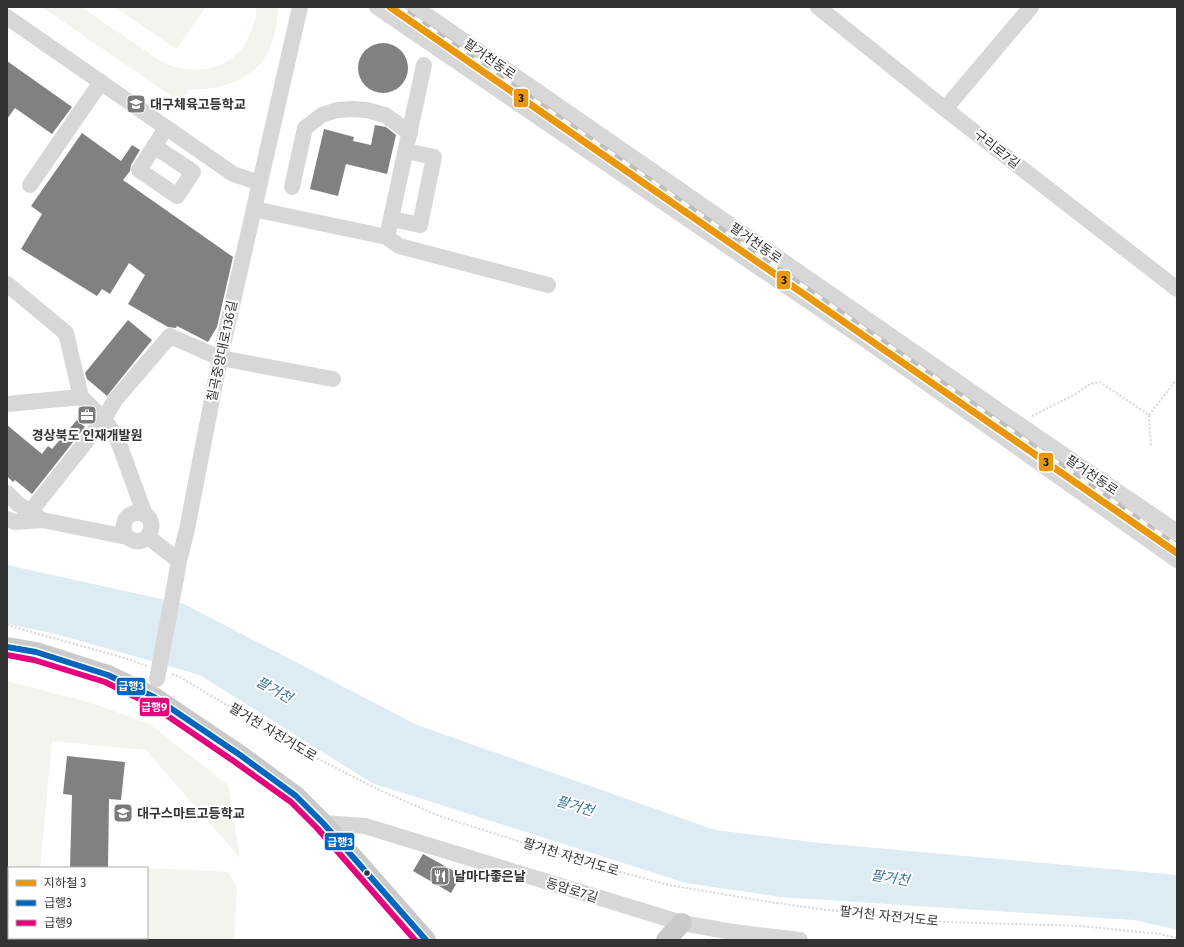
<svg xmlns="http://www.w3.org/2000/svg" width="1184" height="947" font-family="'Fira Sans','Noto Sans KR',sans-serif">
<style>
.green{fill:#f1f5ed}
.water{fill:#ddebf3}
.building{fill:#818181}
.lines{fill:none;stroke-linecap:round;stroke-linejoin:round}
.path{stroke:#d6d6d6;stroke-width:2;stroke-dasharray:2 2;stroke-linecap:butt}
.minor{stroke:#d7d7d7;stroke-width:16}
.major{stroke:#cacaca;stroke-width:20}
.rail-casing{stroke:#bebebe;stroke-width:4.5}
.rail{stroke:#fff;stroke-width:3;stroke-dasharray:9;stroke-linecap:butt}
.minor-bridge{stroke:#d7d7d7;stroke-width:16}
.bus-1-casing{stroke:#fff;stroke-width:9}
.bus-2-casing{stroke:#fff;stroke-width:9}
.bus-1{stroke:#0065bd;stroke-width:6}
.bus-2{stroke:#e5007d;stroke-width:6}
.metro-1-casing{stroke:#fff;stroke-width:10}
.metro-1{stroke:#e9970c;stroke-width:7}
.bus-dot{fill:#333;stroke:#fff;stroke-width:1.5}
.labels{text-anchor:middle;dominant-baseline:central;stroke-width:4;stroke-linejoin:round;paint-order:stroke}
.street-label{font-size:13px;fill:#333;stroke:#fff}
.poi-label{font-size:13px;font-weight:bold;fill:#333;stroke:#fff;text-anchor:start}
.water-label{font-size:14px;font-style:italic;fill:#3f7597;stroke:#fff}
.line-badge{stroke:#fff;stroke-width:1.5}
.badge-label{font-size:11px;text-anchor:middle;font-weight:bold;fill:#fff}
.pale-badge-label{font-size:11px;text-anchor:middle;font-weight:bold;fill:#111}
</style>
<rect width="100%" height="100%" fill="#fff"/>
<!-- green -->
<g class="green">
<path d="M 42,7 L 81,7 L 159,60 C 191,79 235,71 250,34 C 254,25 257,17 256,7 L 278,7 C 277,26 274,48 261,63 C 244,82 215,91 190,89 L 180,102 Z"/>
<path d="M 115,7 L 206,7 L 176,49 Z"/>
<path d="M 7,681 L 88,702 L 148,723 L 228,785 L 240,858 L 146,750 L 52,741 L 40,868 L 9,868 L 9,924 L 7,924 Z"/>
<path d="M 147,868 L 228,872 L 237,888 L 234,940 L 135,940 L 136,938 L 147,938 Z"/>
</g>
<!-- water -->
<path class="water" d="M 7,565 L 184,604 L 417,725 L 715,830 L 820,843 L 1177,875 L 1177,930 L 1134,920 L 780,897 L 686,883 L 372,783 L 200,675 L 56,634 L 7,624 Z"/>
<!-- building -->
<g class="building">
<circle cx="383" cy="68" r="25"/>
<path d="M 7,61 L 72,107 L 52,134 L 15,108 L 7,119 Z"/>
<path d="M 375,125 L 386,127 L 396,135 L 387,174 L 346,164 L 338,196 L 310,189 L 324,129 L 354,137 L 353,141 L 371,145 Z"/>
<path d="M 82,133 L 121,161 L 132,145 L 140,150 L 131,165 L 130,171 L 123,180 L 233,257 L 217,327 L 208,342 L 177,326 L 176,328 L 168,327 L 128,304 L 145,275 L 129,263 L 110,294 L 102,289 L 97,296 L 21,249 L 42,214 L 31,206 Z"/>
<path d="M 128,320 L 152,340 L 107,396 L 87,379 L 85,373 Z"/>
<path d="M 77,420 L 85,427 L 32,494 L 15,480 L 13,482 L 7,476 L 7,425 L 42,454 L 48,446 L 52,449 Z"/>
<path d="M 1163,534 L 1172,540 L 1177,541 L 1177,548 L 1161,537 Z"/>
<path d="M 67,756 L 125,762 L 121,800 L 109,799 L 108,868 L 70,868 L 72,795 L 63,794 Z"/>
<path d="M 423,854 L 461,875 L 451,893 L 413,871 Z"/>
</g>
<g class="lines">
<!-- path -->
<g class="path">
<path d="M 1149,415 L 1177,379"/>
<path d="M 1032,416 L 1074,395 L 1090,384 L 1100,382 L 1149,415 L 1151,447"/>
<path d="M 7,625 L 128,659 L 147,666"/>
<path d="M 172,674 L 180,677 L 301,750 L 377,789 L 442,817 L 601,867 L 669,885 L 776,903 L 865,915 L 946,922 L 1081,926 L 1160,934 L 1177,938"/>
</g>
<!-- minor -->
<g class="minor">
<path d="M 377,7 L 873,345 L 1177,560"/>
<path d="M 415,7 L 1011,419 L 1177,532"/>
<path d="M 818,7 L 945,109 L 1177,289"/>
<path d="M 7,17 L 233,174 L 260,183"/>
<path d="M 945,109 L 1031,7"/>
<path d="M 154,146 L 193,172 L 177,196 L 139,170 L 166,128"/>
<path d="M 30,185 L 101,82"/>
<path d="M 292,187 L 305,128 L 322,115 L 337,110 L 353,109 L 367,110 L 385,115 L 410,133"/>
<path d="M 254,209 L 387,237 L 424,65"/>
<path d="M 392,219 L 420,225 L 434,157 L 406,151"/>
<path d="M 387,237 L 399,246 L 548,285"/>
<path d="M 7,284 L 66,333 L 81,397 L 104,419 L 117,438 L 145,515"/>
<path d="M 7,404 L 81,397"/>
<path d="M 7,493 L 18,504 L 38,517"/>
<path d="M 30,512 L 104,419 L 115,400 L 170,336 L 220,358 L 333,379"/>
<path d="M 7,519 L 15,522 L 42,520 L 127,537 C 152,555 162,510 136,513 C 123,514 121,529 127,537"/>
<path d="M 148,537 L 179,561"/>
<path d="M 176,578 L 179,561 L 187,529 L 220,358 L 300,7"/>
<path d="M 323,823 L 365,826 L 682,923 L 733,932 L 800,940"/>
</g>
<!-- major -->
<g class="major">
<path d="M 7,647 L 36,652 L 108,675 L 154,697 L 240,755 L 296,796 L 323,823 L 426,940"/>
<path d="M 666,940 L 682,923"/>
</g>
<defs>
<path id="rail" d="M 400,7 L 670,193 L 1177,545"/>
</defs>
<!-- rail casing -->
<use href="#rail" class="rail-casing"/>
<!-- rail -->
<use href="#rail" class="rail"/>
<!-- minor-bridge -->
<path class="minor-bridge" d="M 157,679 L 176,578"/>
<defs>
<path id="bus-1" d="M 7,647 L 36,652 L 108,675 L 154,697 L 240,755 L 296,796 L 323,823 L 426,940"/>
<path id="bus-2" d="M 7,655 L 34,660 L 105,682 L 150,704 L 235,762 L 291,802 L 317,828 L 415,940"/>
</defs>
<!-- bus-1 casing -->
<use href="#bus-1" class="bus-1-casing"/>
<!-- bus-2 casing -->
<use href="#bus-2" class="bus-2-casing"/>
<!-- bus-1 -->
<use href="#bus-1" class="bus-1"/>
<!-- bus-2 -->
<use href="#bus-2" class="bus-2"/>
<defs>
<path id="metro-1" d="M 390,7 L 1177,553"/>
</defs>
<!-- metro-1 casing -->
<use href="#metro-1" class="metro-1-casing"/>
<!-- metro-1 -->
<use href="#metro-1" class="metro-1"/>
</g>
<!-- icons -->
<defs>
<symbol id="school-square" viewBox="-11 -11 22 22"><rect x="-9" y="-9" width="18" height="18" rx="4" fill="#7a7a7a" stroke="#fff"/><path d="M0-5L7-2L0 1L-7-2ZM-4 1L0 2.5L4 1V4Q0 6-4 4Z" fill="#fff"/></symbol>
<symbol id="office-square" viewBox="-11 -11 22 22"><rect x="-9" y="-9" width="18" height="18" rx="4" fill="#7a7a7a" stroke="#fff"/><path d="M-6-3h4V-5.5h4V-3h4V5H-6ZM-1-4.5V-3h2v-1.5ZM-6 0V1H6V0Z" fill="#fff"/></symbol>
<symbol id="restaurant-square" viewBox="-11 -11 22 22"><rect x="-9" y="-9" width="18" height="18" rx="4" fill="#7a7a7a" stroke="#fff"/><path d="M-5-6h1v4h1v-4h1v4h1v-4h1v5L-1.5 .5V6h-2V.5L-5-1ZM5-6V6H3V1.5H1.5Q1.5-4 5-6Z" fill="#fff"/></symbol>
</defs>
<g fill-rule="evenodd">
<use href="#school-square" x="125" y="93" width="22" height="22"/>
<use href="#office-square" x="76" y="404" width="22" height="22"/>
<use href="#school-square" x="112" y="802" width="22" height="22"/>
<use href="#restaurant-square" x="429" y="865" width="22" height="22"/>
</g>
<!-- markers -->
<circle class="bus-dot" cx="367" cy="873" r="3.5"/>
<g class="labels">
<!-- street labels -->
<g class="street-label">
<text transform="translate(490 59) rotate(35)">팔거천동로</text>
<text transform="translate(997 149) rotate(38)">구리로7길</text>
<text transform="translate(756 243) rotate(35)">팔거천동로</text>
<text transform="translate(222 351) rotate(-78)">칠곡중앙대로136길</text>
<text transform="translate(1092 475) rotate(34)">팔거천동로</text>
<text transform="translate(273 732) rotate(31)">팔거천 자전거도로</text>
<text transform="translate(571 857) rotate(17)">팔거천 자전거도로</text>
<text transform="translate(572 890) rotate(17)">동암로7길</text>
<text transform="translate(889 916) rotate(6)">팔거천 자전거도로</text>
</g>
<!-- poi labels -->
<g class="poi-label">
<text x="150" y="104">대구체육고등학교</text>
<text x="87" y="435" text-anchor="middle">경상북도 인재개발원</text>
<text x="137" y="813">대구스마트고등학교</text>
<text x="454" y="876">날마다좋은날</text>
</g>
<!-- water labels -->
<g class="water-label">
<text transform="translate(274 690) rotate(29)">팔거천</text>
<text transform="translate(575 806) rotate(17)">팔거천</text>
<text transform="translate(890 878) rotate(9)">팔거천</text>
</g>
</g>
<g class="line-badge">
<rect x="513" y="88" width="16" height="20" rx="4" fill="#e9970c"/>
<rect x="776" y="270" width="15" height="20" rx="4" fill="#e9970c"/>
<rect x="1038" y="452" width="16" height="20" rx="4" fill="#e9970c"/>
<rect x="116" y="677" width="30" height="19" rx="4" fill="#0065bd"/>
<rect x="139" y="697" width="31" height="20" rx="4" fill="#e5007d"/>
<rect x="324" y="832" width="31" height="19" rx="4" fill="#0065bd"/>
</g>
<g class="badge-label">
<text x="131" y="690">급행3</text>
<text x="154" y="711">급행9</text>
<text x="340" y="846">급행3</text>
</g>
<g class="pale-badge-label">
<text x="521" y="102">3</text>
<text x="784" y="284">3</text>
<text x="1046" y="466">3</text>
</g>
<!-- border -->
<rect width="1184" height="947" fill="none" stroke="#333333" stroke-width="16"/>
<!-- legend -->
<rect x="8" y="867" width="140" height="72" fill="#ffffff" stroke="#adadad"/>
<rect x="16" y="880" width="20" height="6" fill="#e9970c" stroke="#adadad"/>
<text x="44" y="887" font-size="12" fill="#333333">지하철 3</text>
<rect x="16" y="900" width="20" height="6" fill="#0065bd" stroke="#adadad"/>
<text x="44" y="907" font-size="12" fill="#333333">급행3</text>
<rect x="16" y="920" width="20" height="6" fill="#e5007d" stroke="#adadad"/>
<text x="44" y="927" font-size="12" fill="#333333">급행9</text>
</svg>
